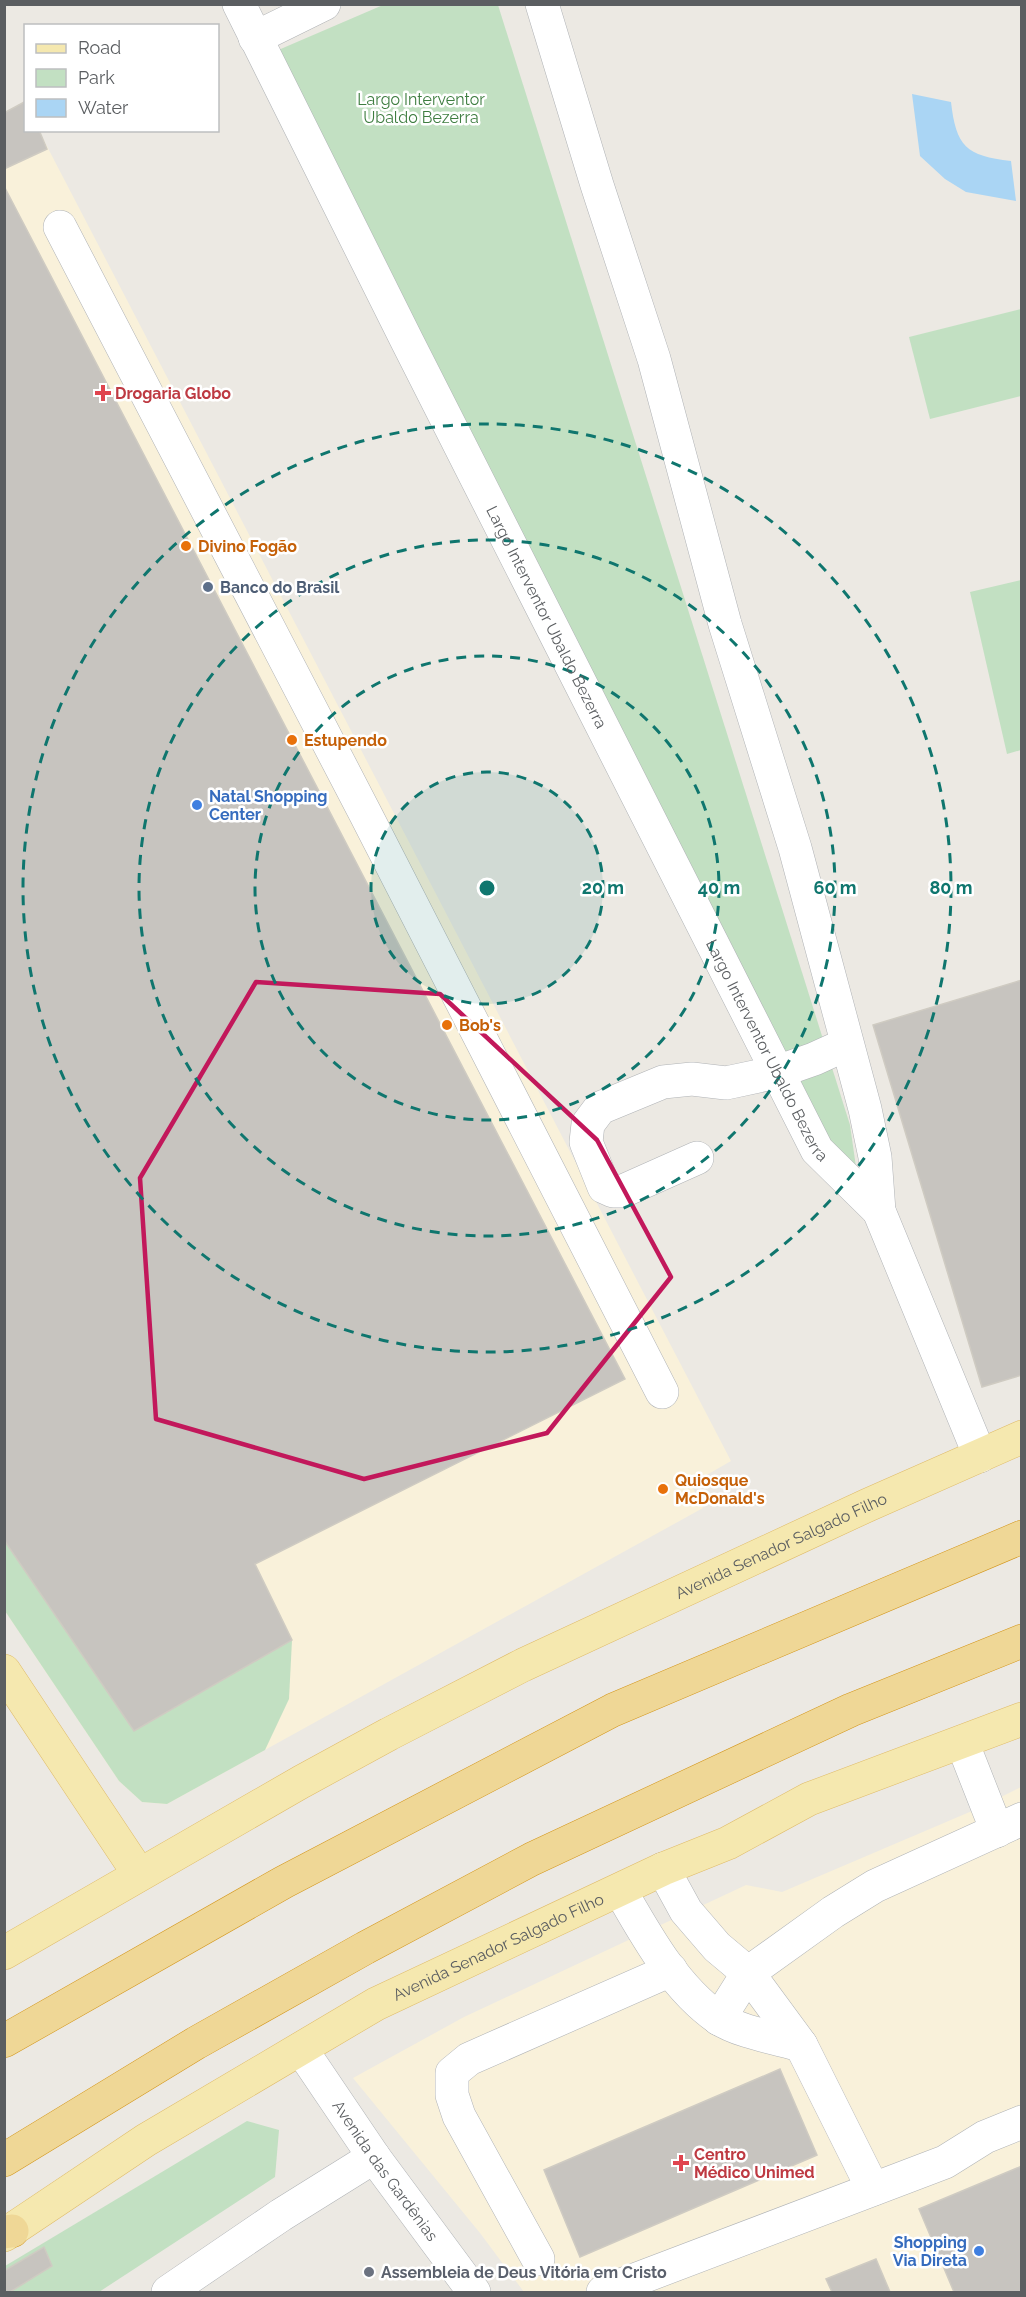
<svg xmlns="http://www.w3.org/2000/svg" width="1026" height="2297" font-family="Raleway,sans-serif">
<style>
.commercial{fill:#f9f1da}
.green{fill:#c2e0c2}
.water{fill:#aad5f4}
.building{fill:#c7c4bf;stroke:#cfcbc2;stroke-width:1.5}
.lines{fill:none;stroke-linecap:round;stroke-linejoin:round}
.minor-casing{stroke:#b0b3b6;stroke-width:34}
.major-casing{stroke:#dfbb68;stroke-width:34}
.highway-casing{stroke:#d3961b;stroke-width:34}
.minor{stroke:#fff;stroke-width:33}
.major{stroke:#f5e8af;stroke-width:33}
.highway{stroke:#efd796;stroke-width:33}
.marked{fill:none;stroke:#c2185b;stroke-width:4.5;stroke-linejoin:round}
.ring{fill:none;stroke:#0f766e;stroke-width:3;stroke-dasharray:10 8}
.health-dot{fill:#e0444e;stroke:#fff;stroke-width:2}
.food-dot{fill:#e8710a;stroke:#fff;stroke-width:2}
.service-dot{fill:#5c6f8a;stroke:#fff;stroke-width:2}
.shop-dot{fill:#3f7fe0;stroke:#fff;stroke-width:2}
.worship-dot{fill:#6b7280;stroke:#fff;stroke-width:2}
.labels{text-anchor:middle;dominant-baseline:central;stroke-width:5;stroke-linejoin:round;paint-order:stroke}
.park-label{font-size:16px;fill:#3e7d40;stroke:#fff}
.health-label{font-size:16px;font-weight:bold;fill:#be3a42;stroke:#fff;text-anchor:start}
.food-label{font-size:16px;font-weight:bold;fill:#c56008;stroke:#fff;text-anchor:start}
.service-label{font-size:16px;font-weight:bold;fill:#4e5e75;stroke:#fff;text-anchor:start}
.street-label{font-size:16px;fill:#5b5e61;stroke:#fff}
.shop-label{font-size:16px;font-weight:bold;fill:#366cbe;stroke:#fff;text-anchor:start}
.worship-label{font-size:16px;font-weight:bold;fill:#5b616d;stroke:#fff;text-anchor:start}
.centre{fill:#0f766e;stroke:#fff;stroke-width:3}
.ring-label{font-size:18px;text-anchor:middle;font-weight:bold;fill:#0f766e;stroke:#fff;stroke-width:5;stroke-linejoin:round;paint-order:stroke}
</style>
<rect width="100%" height="100%" fill="#ece9e3"/>
<!-- commercial -->
<g class="commercial">
<path d="M 25,101 L 26,130 L 39,131 L 731,1461 L 691,1484 L 703,1508 L 167,1804 L 142,1802 L 119,1781 L 5,1611 L 4,113 Z"/>
<path d="M 1021,1787 L 1021,2292 L 524,2292 L 480,2233 L 353,2078 L 464,2017 L 746,1885 L 782,1892 L 979,1808 Z"/>
</g>
<!-- green -->
<g class="green">
<path d="M 383,5 L 498,5 L 850,1125 L 857,1174 L 829,1146 L 276,51 Z"/>
<path d="M 1021,309 L 1021,396 L 930,419 L 909,337 Z"/>
<path d="M 1021,580 L 1021,750 L 1007,754 L 970,592 Z"/>
<path d="M 4,1540 L 292,1640 L 289,1699 L 265,1750 L 167,1804 L 142,1802 L 119,1781 L 5,1611 Z"/>
<path d="M 247,2121 L 279,2130 L 275,2177 L 99,2292 L 5,2292 L 5,2266 Z"/>
</g>
<!-- water -->
<path class="water" d="M 912,94 L 951,102 C 956,146 966,156 1011,161 L 1016,201 L 966,192 L 945,179 L 920,156 Z"/>
<!-- building -->
<g class="building">
<path d="M 26,101 L 26,130 L 39,130 L 47,149 L 4,169 L 4,113 Z"/>
<path d="M 4,186 L 625,1379 L 255,1564 L 292,1640 L 134,1731 L 4,1540 Z"/>
<path d="M 1022,980 L 1022,1375 L 982,1387 L 873,1025 Z"/>
<path d="M 780,2069 L 817,2155 L 580,2257 L 544,2170 Z"/>
<path d="M 1022,2166 L 1022,2292 L 954,2292 L 919,2209 Z"/>
<path d="M 44,2247 L 52,2266 L 10,2292 L 4,2292 L 4,2271 Z"/>
<path d="M 876,2259 L 890,2292 L 832,2292 L 826,2279 Z"/>
</g>
<g class="lines">
<defs>
<g id="minor">
<path id="s1" d="M 239,4 L 407,341 L 817,1150 L 879,1211"/>
<path d="M 542,4 L 597,185 L 654,359 L 725,624 L 795,848 L 865,1109 L 875,1157 L 879,1211 L 980,1456"/>
<path d="M 255,38 L 324,4"/>
<path d="M 60,227 L 365,813 L 662,1392"/>
<path d="M 697,1158 L 623,1191 L 613,1191 L 604,1187 L 586,1142 L 588,1124 L 600,1108 L 663,1082 L 692,1079 L 726,1083 L 777,1072 L 814,1059 L 847,1044"/>
<path d="M 962,1742 L 997,1831"/>
<path d="M 663,1869 L 686,1911 L 717,1947 L 748,1973 L 801,2045 L 873,2189"/>
<path d="M 620,1890 C 646,1935 674,1987 718,2018 C 739,2032 776,2038 801,2045"/>
<path d="M 719,2019 L 748,1973 L 833,1912 L 875,1886 L 1022,1819"/>
<path id="s2" d="M 301,2049 L 374,2157 L 474,2292"/>
<path d="M 538,2259 L 459,2116 L 452,2095 L 452,2073 L 469,2059 L 671,1970"/>
<path d="M 168,2292 L 281,2215 L 374,2157"/>
<path d="M 603,2292 L 945,2162 L 985,2137 L 1022,2122"/>
</g>
<g id="major">
<path d="M 4,1671 L 139,1874"/>
<path id="s3" d="M 4,1953 L 301,1782 L 389,1734 L 523,1665 L 868,1505 L 1022,1437"/>
<path id="s4" d="M 4,2235 L 146,2140 L 376,2004 L 663,1869 L 728,1843 L 809,1799 L 1022,1719"/>
</g>
<g id="highway">
<path d="M 4,2041 L 284,1882 L 613,1710 L 1022,1537"/>
<path d="M 4,2160 L 196,2043 L 365,1948 L 532,1859 L 851,1710 L 1022,1641"/>
<path d="M 4,2232 L 12,2231"/>
</g>
</defs>
<!-- minor casing -->
<use href="#minor" class="minor-casing"/>
<!-- major casing -->
<use href="#major" class="major-casing"/>
<!-- highway casing -->
<use href="#highway" class="highway-casing"/>
<!-- minor -->
<use href="#minor" class="minor"/>
<!-- major -->
<use href="#major" class="major"/>
<!-- highway -->
<use href="#highway" class="highway"/>
</g>
<!-- marked area -->
<path class="marked" d="M 256,982 L 440,994 L 597,1140 L 671,1277 L 547,1433 L 364,1479 L 156,1419 L 140,1178 Z"/>
<!-- distance rings -->
<circle cx="487" cy="888" r="116" fill="#0f766e" fill-opacity=".12"/>
<g class="ring">
<circle cx="487" cy="888" r="116"/>
<circle cx="487" cy="888" r="232"/>
<circle cx="487" cy="888" r="348"/>
<circle cx="487" cy="888" r="464"/>
</g>
<!-- markers -->
<g class="health-dot">
<path d="M100 384h6v6h6v6h-6v6h-6v-6h-6v-6h6z"/>
<path d="M678 2154h6v6h6v6h-6v6h-6v-6h-6v-6h6z"/>
</g>
<g class="food-dot">
<circle cx="186" cy="546" r="6"/>
<circle cx="292" cy="740" r="6"/>
<circle cx="447" cy="1025" r="6"/>
<circle cx="663" cy="1489" r="6"/>
</g>
<circle class="service-dot" cx="208" cy="587" r="6"/>
<g class="shop-dot">
<circle cx="197" cy="805" r="6"/>
<circle cx="979" cy="2251" r="6"/>
</g>
<circle class="worship-dot" cx="369" cy="2272" r="6"/>
<g class="labels">
<!-- park labels -->
<g class="park-label">
<text x="421" y="99">Largo Interventor<tspan x="421" dy="18">Ubaldo Bezerra</tspan></text>
</g>
<!-- health labels -->
<g class="health-label">
<text x="115" y="393">Drogaria Globo</text>
<text x="694" y="2154">Centro<tspan x="694" dy="18">Médico Unimed</tspan></text>
</g>
<!-- food labels -->
<g class="food-label">
<text x="198" y="546">Divino Fogão</text>
<text x="304" y="740">Estupendo</text>
<text x="459" y="1025">Bob's</text>
<text x="675" y="1480">Quiosque<tspan x="675" dy="18">McDonald's</tspan></text>
</g>
<!-- service labels -->
<g class="service-label">
<text x="220" y="587">Banco do Brasil</text>
</g>
<!-- street labels -->
<g class="street-label">
<text stroke="none"><textPath href="#s1" startOffset="686">Largo Interventor Ubaldo Bezerra</textPath></text>
<text stroke="none"><textPath href="#s1" startOffset="1172">Largo Interventor Ubaldo Bezerra</textPath></text>
<text stroke="none"><textPath href="#s3" startOffset="878">Avenida Senador Salgado Filho</textPath></text>
<text stroke="none"><textPath href="#s4" startOffset="573">Avenida Senador Salgado Filho</textPath></text>
<text stroke="none"><textPath href="#s2" startOffset="148">Avenida das Gardênias</textPath></text>
</g>
<!-- shop labels -->
<g class="shop-label">
<text x="209" y="796">Natal Shopping<tspan x="209" dy="18">Center</tspan></text>
<text x="967" y="2242" text-anchor="end">Shopping<tspan x="967" dy="18">Via Direta</tspan></text>
</g>
<!-- worship labels -->
<g class="worship-label">
<text x="381" y="2272">Assembleia de Deus Vitória em Cristo</text>
</g>
</g>
<circle cx="487" cy="888" r="9" class="centre"/>
<g class="ring-label">
<text x="603" y="894">20 m</text>
<text x="719" y="894">40 m</text>
<text x="835" y="894">60 m</text>
<text x="951" y="894">80 m</text>
</g>
<!-- border -->
<rect width="1026" height="2297" fill="none" stroke="#5b5e61" stroke-width="12"/>
<!-- legend -->
<rect x="24" y="24" width="195" height="108" fill="#ffffff" stroke="#bdbfc0" stroke-width="1.5"/>
<rect x="36" y="44" width="30" height="9" fill="#f5e8af" stroke="#bdbfc0" stroke-width="1.5"/>
<text x="78" y="54" font-size="18" fill="#5b5e61">Road</text>
<rect x="36" y="69" width="30" height="18" fill="#c2e0c2" stroke="#bdbfc0" stroke-width="1.5"/>
<text x="78" y="84" font-size="18" fill="#5b5e61">Park</text>
<rect x="36" y="99" width="30" height="18" fill="#aad5f4" stroke="#bdbfc0" stroke-width="1.5"/>
<text x="78" y="114" font-size="18" fill="#5b5e61">Water</text>
</svg>
